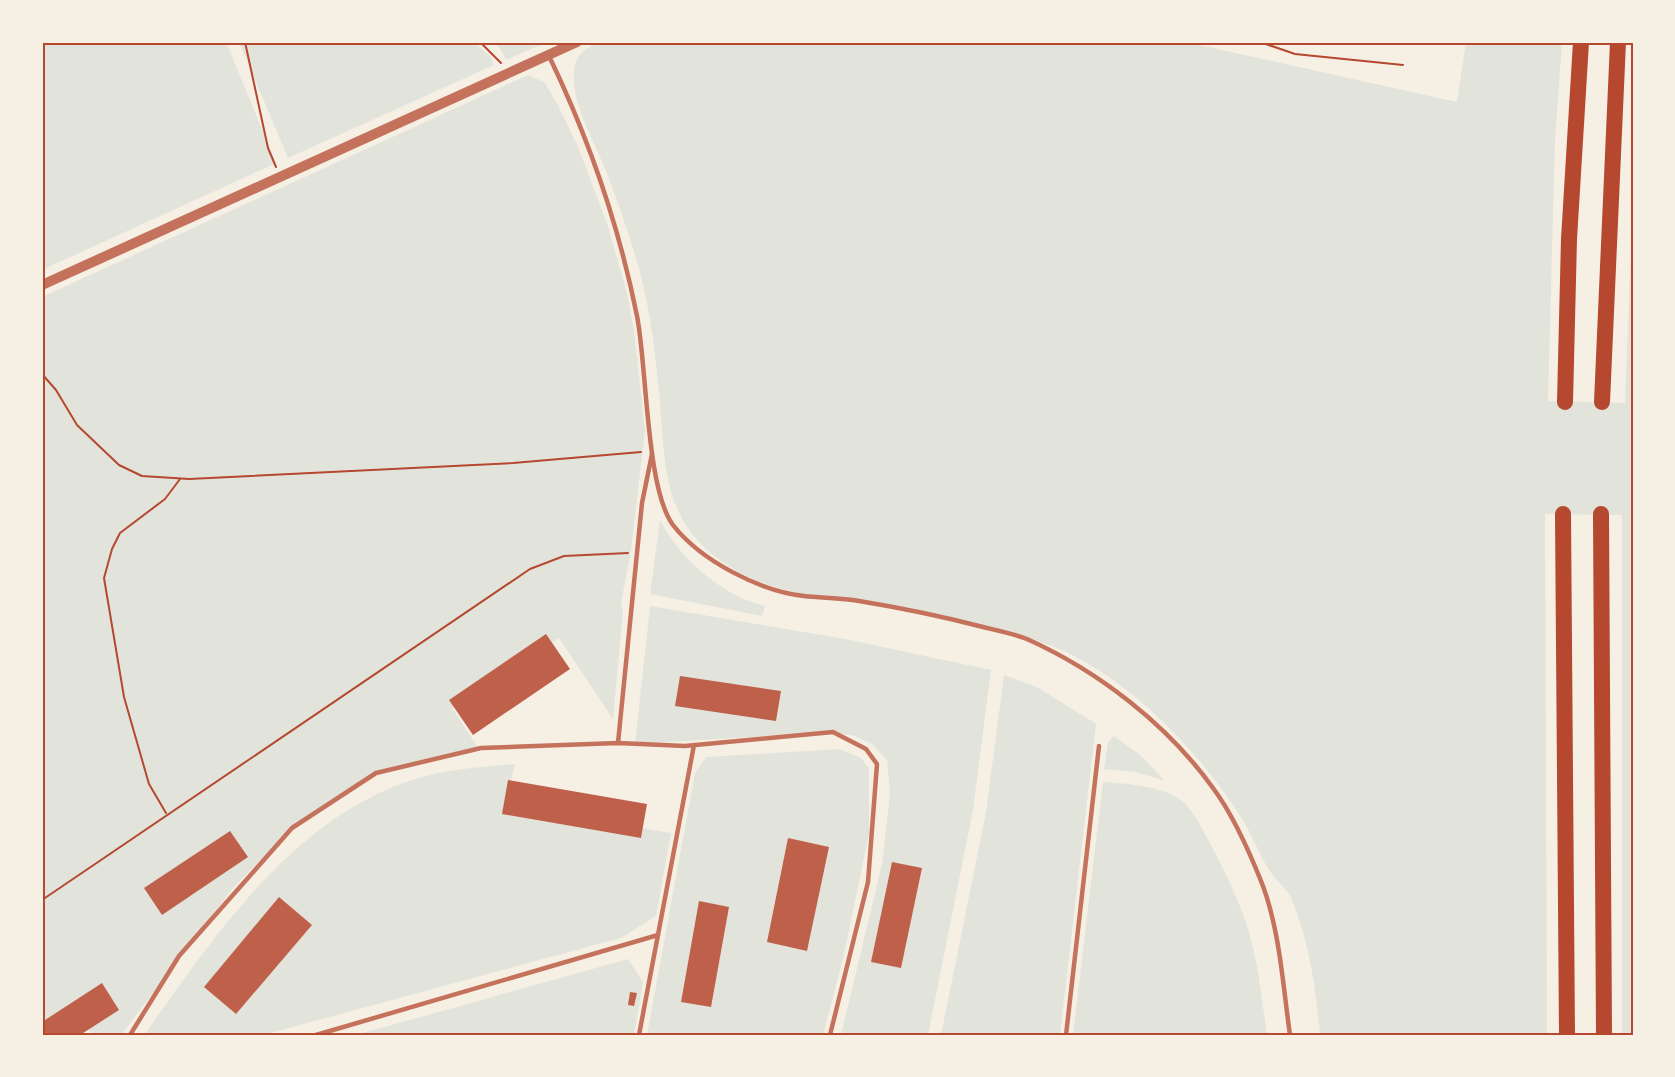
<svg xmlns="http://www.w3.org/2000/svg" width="1675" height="1077" font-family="'Roboto Condensed',sans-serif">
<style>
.green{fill:#e2e4dc}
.building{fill:#bf614a}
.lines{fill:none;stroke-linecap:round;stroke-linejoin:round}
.path{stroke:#b5482f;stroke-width:2}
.service{stroke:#c5725c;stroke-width:4.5}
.tertiary{stroke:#c5725c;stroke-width:10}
.motorway{stroke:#b5482f;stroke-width:16}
.neatline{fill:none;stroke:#b5482f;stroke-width:2}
</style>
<rect width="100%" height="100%" fill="#f6efe4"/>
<!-- green -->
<g class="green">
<path d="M 42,42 L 226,42 L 276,163 L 42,270 Z"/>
<path d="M 239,42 L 474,42 L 490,56 L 494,65 L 288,158 Z"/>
<path d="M 493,42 L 547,42 L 506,60 L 500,48 Z"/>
<path d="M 599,42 L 1186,42 L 1457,102 L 1466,42 L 1562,42 L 1555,140 L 1548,401 L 1625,403 L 1633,191 L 1633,1035 L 1622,1035 L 1622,515 L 1545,514 L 1547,1035 L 1320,1035 C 1316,990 1309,939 1291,898 C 1286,887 1275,880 1269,870 C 1258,852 1251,832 1239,814 C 1198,751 1135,685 1066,652 C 1022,632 971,623 924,612 C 848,596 766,604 705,548 C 658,505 665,440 658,383 C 654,341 648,298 636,258 C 627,229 617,200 606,171 C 596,145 570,100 574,72 C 575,55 585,49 599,42 Z"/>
<path d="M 528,75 L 544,82 L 557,103 L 578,147 L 607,223 L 627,293 L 634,331 L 645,430 L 631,551 L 621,603 L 623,611 L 613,719 L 559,638 L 452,708 L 479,749 L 404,765 L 370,778 L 288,832 L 233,888 L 121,1035 L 92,1035 L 79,1015 L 42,1035 L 42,297 Z"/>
<path d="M 660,520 C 680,559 721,595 765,606 L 762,616 L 650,594 Z"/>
<path d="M 650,606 L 845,639 L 991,670 L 973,810 L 928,1035 L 841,1035 L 882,864 L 890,794 L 887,760 L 872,744 L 852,735 L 820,733 L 635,744 Z"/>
<path d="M 1004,675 L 1037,687 L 1096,724 L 1060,1035 L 941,1035 L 986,812 Z"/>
<path d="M 1114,736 L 1140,755 L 1165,781 L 1136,772 L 1104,769 L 1108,742 Z"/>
<path d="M 840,749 L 861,758 L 869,768 L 869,834 L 843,959 L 823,1035 L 647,1035 L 695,773 L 706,757 Z"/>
<path d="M 515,764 L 505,805 L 671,833 L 656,916 L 621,938 L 263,1035 L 144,1035 C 211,941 286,828 398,785 C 434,770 476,767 515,764 Z"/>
<path d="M 1103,782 C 1128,784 1161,785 1182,801 C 1195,812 1204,833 1212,847 C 1227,876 1241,904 1250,936 C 1259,968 1262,1002 1267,1035 L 1073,1035 Z"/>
<path d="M 628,959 L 643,982 L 634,1035 L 356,1035 Z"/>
</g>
<!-- building -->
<g class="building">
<path d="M 546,634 L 570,669 L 473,735 L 449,700 Z"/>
<path d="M 680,676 L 781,691 L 776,721 L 675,706 Z"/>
<path d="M 508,780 L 647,804 L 641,838 L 502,814 Z"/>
<path d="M 230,831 L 248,857 L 162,915 L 144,888 Z"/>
<path d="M 788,838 L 829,847 L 807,951 L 767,942 Z"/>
<path d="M 892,862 L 922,868 L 901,968 L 871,962 Z"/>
<path d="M 279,897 L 312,925 L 236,1014 L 204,987 Z"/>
<path d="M 699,901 L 729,907 L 711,1007 L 681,1002 Z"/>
<path d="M 102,983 L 119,1010 L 80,1035 L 42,1035 L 42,1022 Z"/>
<path d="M 630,992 L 637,993 L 634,1006 L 628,1005 Z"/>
</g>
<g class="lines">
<!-- path -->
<g class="path">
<path d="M 245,42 L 268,148 L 276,167"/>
<path d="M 480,42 L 501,63"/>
<path d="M 1260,42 L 1295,54 L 1403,65"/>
<path d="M 42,374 L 56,390 L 77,425 L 119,465 L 142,476 L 189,479 L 513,463 L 641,452"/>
<path d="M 166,813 L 149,784 L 124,697 L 104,578 L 112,549 L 120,533 L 165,499 L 180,479"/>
<path d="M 42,900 L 530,569 L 564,556 L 628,553"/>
</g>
<!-- service -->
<g class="service">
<path d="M 549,56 C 589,139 619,226 637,316 C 647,366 646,489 673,525 C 701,561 760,591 804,596 C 822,598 841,598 859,601 C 902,608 945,617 987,628 C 1000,631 1014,634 1027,639 C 1098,671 1167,724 1213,788 C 1234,816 1250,853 1263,886 C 1280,933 1283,986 1290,1035"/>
<path d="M 618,743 L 642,503 L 652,454"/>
<path d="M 130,1035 L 179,956 L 292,828 L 376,773 L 481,748 L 618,743 L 685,746 L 833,732 L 866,749 L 877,764 L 868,882 L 830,1035"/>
<path d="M 316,1035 L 658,935"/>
<path d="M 639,1035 L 694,745"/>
<path d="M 1066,1035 L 1099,746"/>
</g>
<!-- tertiary -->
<path class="tertiary" d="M 42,285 L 577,42"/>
<!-- motorway -->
<g class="motorway">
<path d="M 1565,402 L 1569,239 L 1581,42"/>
<path d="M 1602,402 L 1618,42"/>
<path d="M 1563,514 L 1567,1035"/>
<path d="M 1601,514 L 1604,1035"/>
</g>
</g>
<!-- border -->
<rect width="1675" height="1077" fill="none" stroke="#f6efe4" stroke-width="87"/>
<rect x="44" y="44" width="1588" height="990" class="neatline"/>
</svg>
